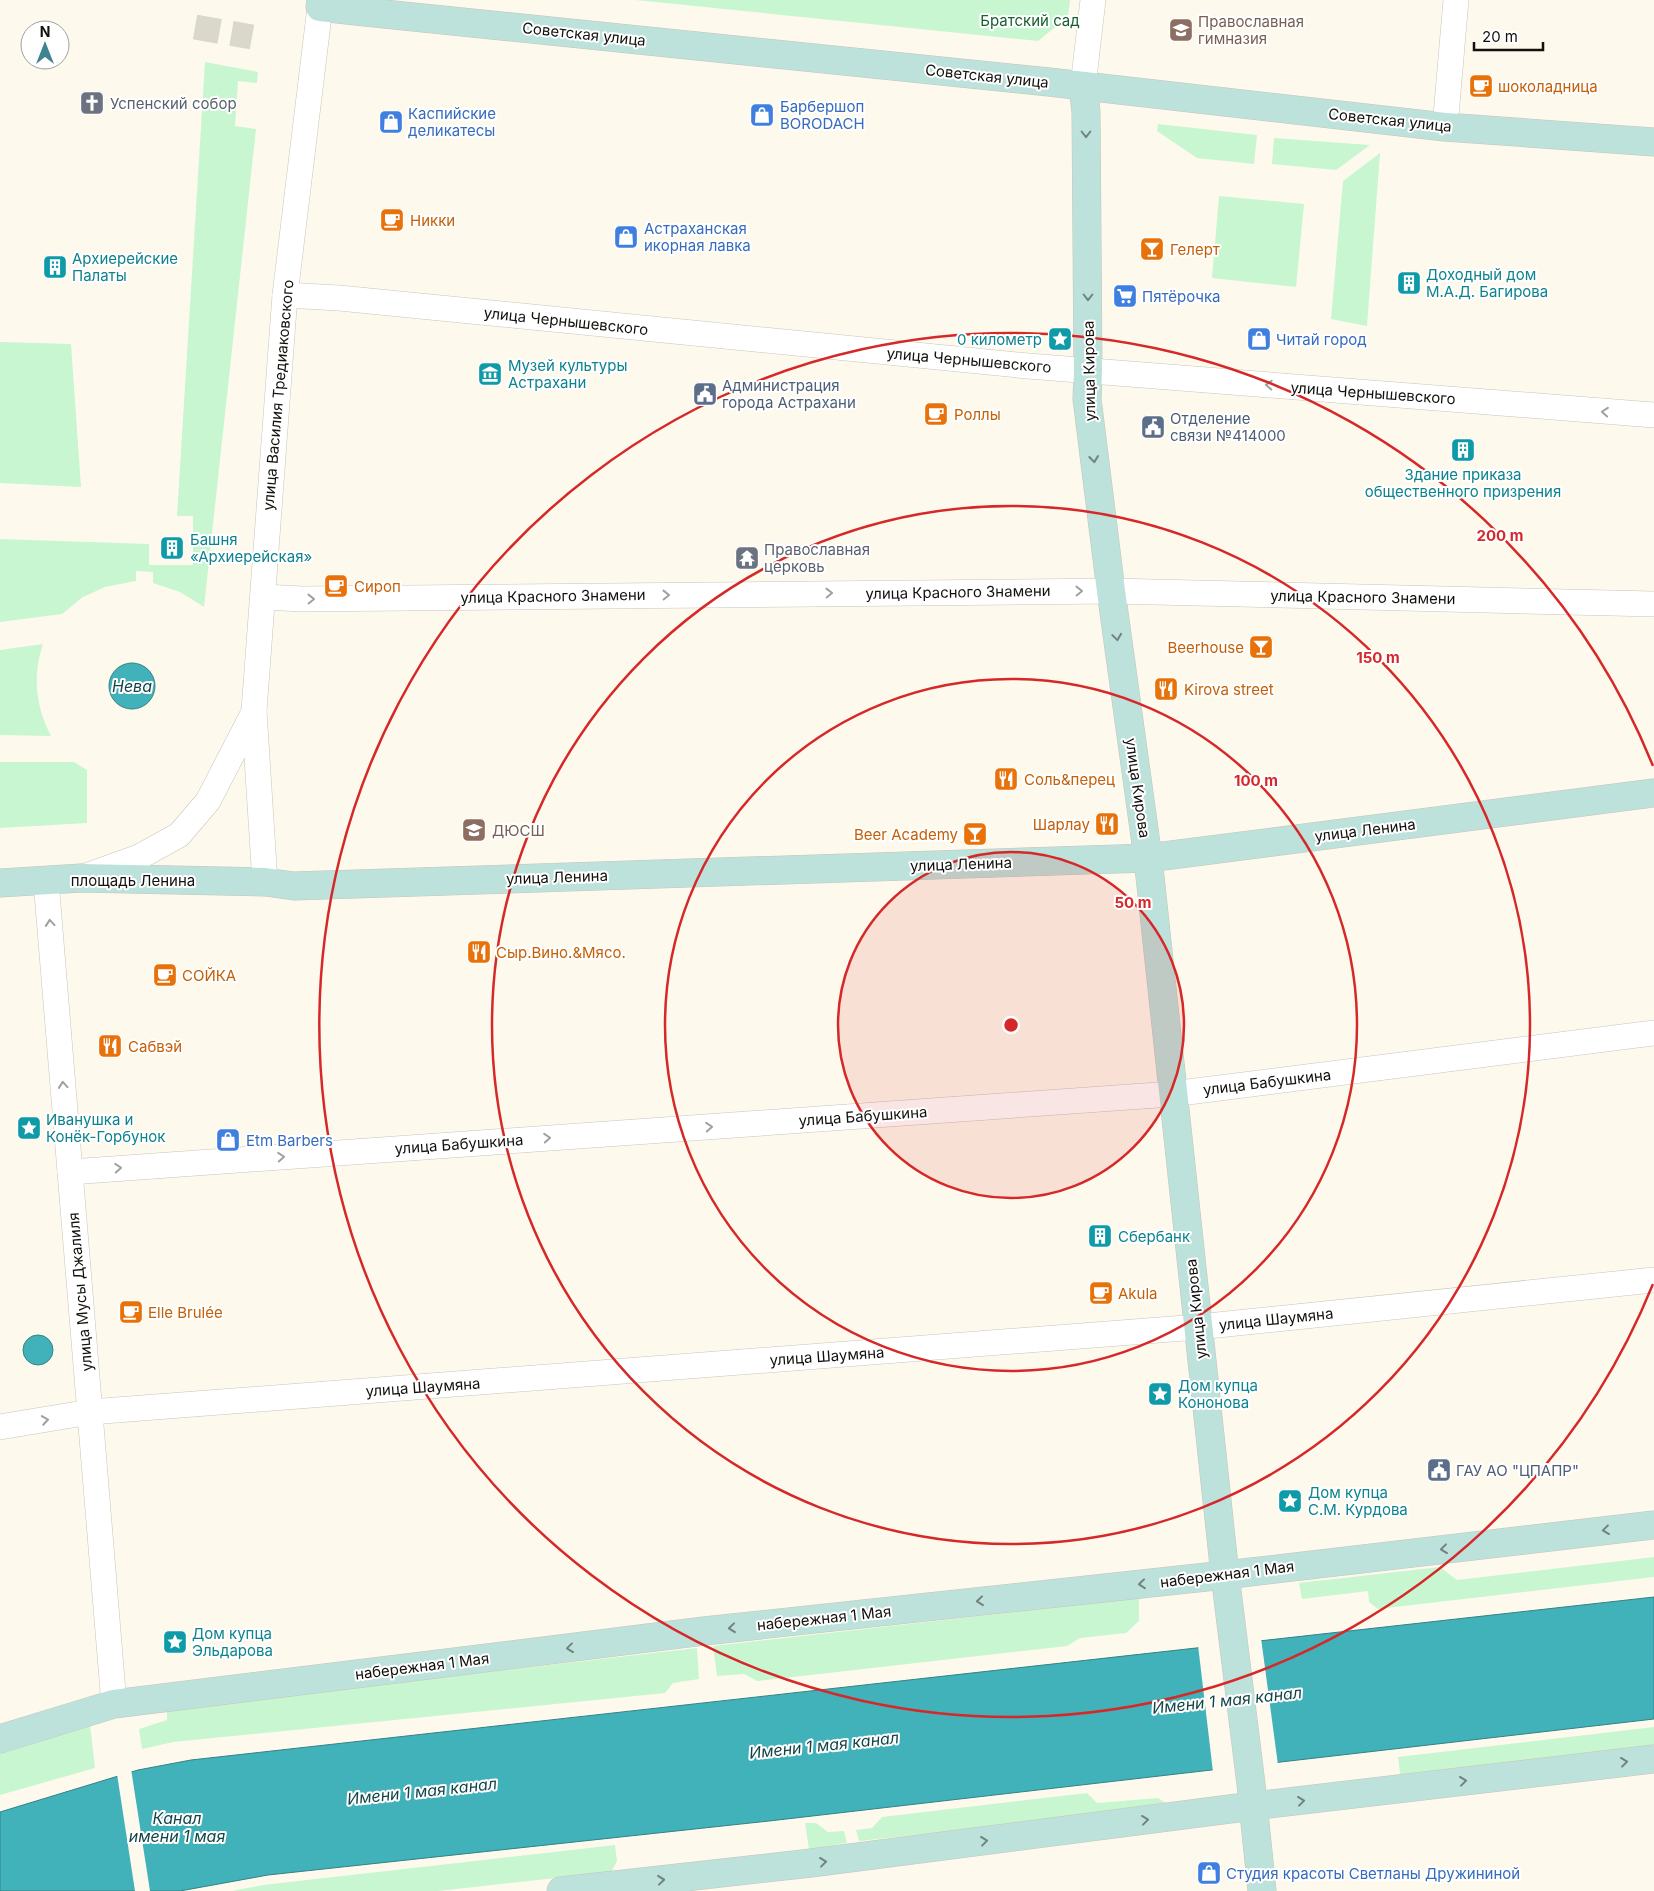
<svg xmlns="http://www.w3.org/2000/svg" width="1654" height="1891" font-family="Inter,sans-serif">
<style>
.green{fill:#c8f6d0}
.water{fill:#41b2b9;stroke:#338285}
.pier{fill:#fdfaed}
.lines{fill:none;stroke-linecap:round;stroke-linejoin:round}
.street-tunnel{stroke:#dad7cb;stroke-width:25;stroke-dasharray:25 12;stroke-linecap:butt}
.street-casing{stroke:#c8c5b9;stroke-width:26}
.secondary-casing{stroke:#c8c5b9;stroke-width:29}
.street{stroke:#fff;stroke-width:25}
.secondary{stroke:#bde1db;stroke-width:28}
.oneway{stroke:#70837e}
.oneway2{stroke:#a0a09e}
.ring{fill:none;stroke:#d62828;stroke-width:2.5}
.labels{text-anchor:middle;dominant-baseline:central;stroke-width:4;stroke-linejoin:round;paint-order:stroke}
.park-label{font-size:15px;fill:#175f2f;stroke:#fff}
.education-label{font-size:15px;fill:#785e54;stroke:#fff;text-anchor:start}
.street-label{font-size:15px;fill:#12110d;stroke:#fff}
.food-label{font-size:15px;fill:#c56008;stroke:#fff;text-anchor:start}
.worship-label{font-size:15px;fill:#5b616d;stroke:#fff;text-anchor:start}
.shop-label{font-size:15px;fill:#366cbe;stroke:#fff;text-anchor:start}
.culture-label{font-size:15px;fill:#0d838f;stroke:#fff;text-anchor:start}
.service-label{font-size:15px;fill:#4e5e75;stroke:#fff;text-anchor:start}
.water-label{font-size:16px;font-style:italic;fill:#124447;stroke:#fff}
.centre{fill:#d62828;stroke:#fff;stroke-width:2.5}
.ring-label{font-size:15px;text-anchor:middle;font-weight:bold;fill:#d62828;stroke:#fff;stroke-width:4;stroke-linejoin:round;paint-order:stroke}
</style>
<rect width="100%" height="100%" fill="#fdfaed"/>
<!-- green -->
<g class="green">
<path d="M 635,0 L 1070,0 L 1068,17 L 1038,41 Z"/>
<path d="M 205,62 L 258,72 L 257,83 L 238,81 L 235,126 L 256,129 L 204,607 L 180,592 L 153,583 L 153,572 L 136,571 L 136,581 L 105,587 L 83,597 L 62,614 L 0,622 L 0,539 L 149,544 L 149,565 L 193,565 L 193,516 L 177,516 Z"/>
<path d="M 1158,124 L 1257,135 L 1254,164 L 1197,158 L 1157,131 Z"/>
<path d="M 1274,138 L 1370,145 L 1336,170 L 1272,164 Z"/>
<path d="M 1380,153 L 1367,326 L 1331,319 L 1343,181 Z"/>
<path d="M 1219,196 L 1304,204 L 1296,287 L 1212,278 Z"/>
<path d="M 0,342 L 71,344 L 81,487 L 0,483 Z"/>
<path d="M 43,644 C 32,676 36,707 51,736 L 0,735 L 0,650 Z"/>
<path d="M 0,762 L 74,762 L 87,770 L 87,823 L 0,828 Z"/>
<path d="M 1654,1557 L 1654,1577 L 1378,1609 L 1369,1602 L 1368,1591 L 1302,1599 L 1299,1583 L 1440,1567 L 1457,1580 Z"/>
<path d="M 1139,1598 L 1139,1621 L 1126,1633 L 1080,1638 L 1067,1646 L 757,1681 L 744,1674 L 717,1676 L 713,1646 Z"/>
<path d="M 697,1648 L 699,1679 L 673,1683 L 665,1693 L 173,1742 L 142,1749 L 139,1729 L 167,1720 L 167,1709 Z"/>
<path d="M 90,1725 L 95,1768 L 0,1795 L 0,1750 Z"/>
<path d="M 1654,1727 L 1654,1751 L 1401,1781 L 1398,1757 Z"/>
<path d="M 1087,1793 L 1097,1803 L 1158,1798 L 1172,1807 L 859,1841 L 856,1830 L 872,1828 L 882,1817 Z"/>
<path d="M 805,1823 L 816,1823 L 828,1832 L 844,1831 L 847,1843 L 809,1849 Z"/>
<path d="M 615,1845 L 617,1861 L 611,1872 L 438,1891 L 232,1891 L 263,1885 Z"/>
</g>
<!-- water -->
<g class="water">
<circle cx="132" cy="686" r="23"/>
<circle cx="38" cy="1350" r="15"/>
<path d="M 1654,1597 L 1654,1719 L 769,1821 L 268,1875 L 180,1891 L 0,1891 L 0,1812 L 138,1770 L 191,1760 Z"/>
</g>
<!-- pier -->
<g class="pier">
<path d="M 1261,1638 L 1278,1765 L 1213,1772 L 1198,1645 Z"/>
<path d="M 131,1769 L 150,1891 L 135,1891 L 117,1774 Z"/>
</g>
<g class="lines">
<!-- street-tunnel -->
<path class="street-tunnel" d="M 195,27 L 252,37"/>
<defs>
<g id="street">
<path d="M 1083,86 L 1093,0"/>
<path d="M 1445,127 L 1456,0"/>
<path d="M 285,295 L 339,298 L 1028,366 L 1654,415"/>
<path d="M 263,597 L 302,599 L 1111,591 L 1654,604"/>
<path d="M 86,876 L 139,857 L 179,835 L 208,801 L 254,712"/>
<path d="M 46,881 L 114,1704"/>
<path d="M 265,882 L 254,711 L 285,295 L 320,7"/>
<path d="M 70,1172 L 1172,1094 L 1654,1033"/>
<path d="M 0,1427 L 90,1412 L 1198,1327 L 1654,1280"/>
</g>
<g id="secondary">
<path d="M 321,0 L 320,7 L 365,12 L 1049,82 L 1445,127 L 1654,142"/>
<path d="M 1083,86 L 1086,112 L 1088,371 L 1087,399 L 1111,591 L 1148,858 L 1225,1575 L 1251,1784 L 1262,1891"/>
<path d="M 0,883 L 81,878 L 265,882 L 294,886 L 1148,858 L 1654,793"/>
<path d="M 0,1739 L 114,1704 L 704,1631 L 1225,1575 L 1654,1525"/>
<path d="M 561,1891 L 811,1863 L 1253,1806 L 1654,1759"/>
</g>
</defs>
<!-- street casing -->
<use href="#street" class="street-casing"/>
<!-- secondary casing -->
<use href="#secondary" class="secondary-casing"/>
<!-- street -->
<use href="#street" class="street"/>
<!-- secondary -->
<use href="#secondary" class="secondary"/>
</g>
<!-- one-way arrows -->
<defs><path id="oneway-chevron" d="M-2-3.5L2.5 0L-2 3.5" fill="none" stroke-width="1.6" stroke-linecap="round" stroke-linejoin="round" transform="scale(1.25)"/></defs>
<g class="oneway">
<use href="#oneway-chevron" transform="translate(1086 134) rotate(90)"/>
<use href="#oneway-chevron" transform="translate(1088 297) rotate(90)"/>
<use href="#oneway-chevron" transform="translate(1094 459) rotate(83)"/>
<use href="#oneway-chevron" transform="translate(1117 637) rotate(82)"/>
<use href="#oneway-chevron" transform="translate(1606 1530) rotate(173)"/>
<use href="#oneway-chevron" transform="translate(1444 1549) rotate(173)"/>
<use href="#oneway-chevron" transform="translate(1142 1584) rotate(174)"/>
<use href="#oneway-chevron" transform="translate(980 1601) rotate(174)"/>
<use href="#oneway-chevron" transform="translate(732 1628) rotate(174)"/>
<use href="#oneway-chevron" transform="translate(570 1648) rotate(173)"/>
<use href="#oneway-chevron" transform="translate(1624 1762) rotate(-7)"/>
<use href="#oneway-chevron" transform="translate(1463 1781) rotate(-7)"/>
<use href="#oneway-chevron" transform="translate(1301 1801) rotate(-7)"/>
<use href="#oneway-chevron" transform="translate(1145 1820) rotate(-7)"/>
<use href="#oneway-chevron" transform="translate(984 1841) rotate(-7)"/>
<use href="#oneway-chevron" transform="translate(823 1862) rotate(-7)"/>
<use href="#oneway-chevron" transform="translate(661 1880) rotate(-6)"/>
</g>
<g class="oneway2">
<use href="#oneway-chevron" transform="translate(1269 385) rotate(-177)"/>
<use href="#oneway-chevron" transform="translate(1605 412) rotate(-175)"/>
<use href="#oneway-chevron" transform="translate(1079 591) rotate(-1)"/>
<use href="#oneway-chevron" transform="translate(829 593) rotate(-1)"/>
<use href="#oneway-chevron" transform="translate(666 595) rotate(-1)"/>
<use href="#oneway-chevron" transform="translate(311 599) rotate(-1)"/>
<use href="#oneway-chevron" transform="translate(50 923) rotate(-95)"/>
<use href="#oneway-chevron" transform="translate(63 1085) rotate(-95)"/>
<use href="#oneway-chevron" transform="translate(709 1127) rotate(-4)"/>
<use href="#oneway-chevron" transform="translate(547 1138) rotate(-4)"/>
<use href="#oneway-chevron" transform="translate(281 1157) rotate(-4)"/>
<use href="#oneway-chevron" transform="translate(118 1168) rotate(-4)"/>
<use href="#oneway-chevron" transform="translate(45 1420) rotate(-9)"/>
</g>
<!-- distance rings -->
<circle cx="1011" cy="1025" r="173" fill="#d62828" fill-opacity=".12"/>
<g class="ring">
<circle cx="1011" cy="1025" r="173"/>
<circle cx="1011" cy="1025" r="346"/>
<circle cx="1011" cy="1025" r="519"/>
<path d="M1653 1284A692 692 0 1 1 1653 766"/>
</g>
<!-- icons -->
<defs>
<symbol id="school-square" viewBox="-11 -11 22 22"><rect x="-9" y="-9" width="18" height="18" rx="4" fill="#8d6e63" stroke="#fff"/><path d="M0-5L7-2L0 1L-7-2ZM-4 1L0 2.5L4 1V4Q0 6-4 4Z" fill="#fff"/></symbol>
<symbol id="cafe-square" viewBox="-11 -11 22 22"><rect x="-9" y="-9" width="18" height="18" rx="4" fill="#e8710a" stroke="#fff"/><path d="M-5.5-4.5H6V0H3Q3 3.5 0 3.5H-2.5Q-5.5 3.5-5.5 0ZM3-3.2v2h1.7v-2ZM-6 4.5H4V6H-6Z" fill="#fff"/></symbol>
<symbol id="church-square" viewBox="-11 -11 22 22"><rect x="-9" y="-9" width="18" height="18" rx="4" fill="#6b7280" stroke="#fff"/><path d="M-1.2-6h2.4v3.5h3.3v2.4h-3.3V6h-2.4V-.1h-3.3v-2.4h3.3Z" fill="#fff"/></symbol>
<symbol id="shop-square" viewBox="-11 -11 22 22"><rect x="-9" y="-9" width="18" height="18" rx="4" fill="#3f7fe0" stroke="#fff"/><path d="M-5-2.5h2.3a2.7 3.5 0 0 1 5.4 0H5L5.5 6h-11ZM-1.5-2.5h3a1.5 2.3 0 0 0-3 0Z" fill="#fff"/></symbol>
<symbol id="bar-square" viewBox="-11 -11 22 22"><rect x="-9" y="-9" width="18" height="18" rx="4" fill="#e8710a" stroke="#fff"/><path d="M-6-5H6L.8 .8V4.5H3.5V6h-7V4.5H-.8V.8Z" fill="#fff"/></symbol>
<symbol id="building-square" viewBox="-11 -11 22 22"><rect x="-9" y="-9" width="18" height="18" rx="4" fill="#0f9aa8" stroke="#fff"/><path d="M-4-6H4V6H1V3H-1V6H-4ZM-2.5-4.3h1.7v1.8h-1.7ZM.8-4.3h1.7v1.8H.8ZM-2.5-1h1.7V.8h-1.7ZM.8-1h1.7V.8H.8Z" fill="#fff"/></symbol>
<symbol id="supermarket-square" viewBox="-11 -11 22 22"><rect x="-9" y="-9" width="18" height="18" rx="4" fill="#3f7fe0" stroke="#fff"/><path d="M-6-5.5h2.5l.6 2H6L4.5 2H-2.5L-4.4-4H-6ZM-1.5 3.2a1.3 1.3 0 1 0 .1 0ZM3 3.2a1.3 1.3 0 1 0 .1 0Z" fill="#fff"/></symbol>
<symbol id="sight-square" viewBox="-11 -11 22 22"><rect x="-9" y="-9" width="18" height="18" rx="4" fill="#0f9aa8" stroke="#fff"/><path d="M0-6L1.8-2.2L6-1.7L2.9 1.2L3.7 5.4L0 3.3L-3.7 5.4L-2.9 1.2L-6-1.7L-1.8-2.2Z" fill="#fff"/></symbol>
<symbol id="museum-square" viewBox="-11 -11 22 22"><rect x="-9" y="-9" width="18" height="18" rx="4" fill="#0f9aa8" stroke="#fff"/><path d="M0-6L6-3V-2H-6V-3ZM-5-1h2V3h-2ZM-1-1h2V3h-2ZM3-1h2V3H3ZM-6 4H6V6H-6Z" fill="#fff"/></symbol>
<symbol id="civic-square" viewBox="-11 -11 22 22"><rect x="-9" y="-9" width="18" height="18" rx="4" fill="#5c6f8a" stroke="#fff"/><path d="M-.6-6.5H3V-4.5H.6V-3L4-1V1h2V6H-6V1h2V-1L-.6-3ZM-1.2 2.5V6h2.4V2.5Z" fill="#fff"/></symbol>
<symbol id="temple-square" viewBox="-11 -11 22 22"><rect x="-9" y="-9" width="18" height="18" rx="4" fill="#6b7280" stroke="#fff"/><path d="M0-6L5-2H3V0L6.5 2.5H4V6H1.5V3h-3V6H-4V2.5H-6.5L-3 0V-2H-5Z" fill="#fff"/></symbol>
<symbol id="restaurant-square" viewBox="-11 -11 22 22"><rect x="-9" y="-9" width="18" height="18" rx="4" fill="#e8710a" stroke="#fff"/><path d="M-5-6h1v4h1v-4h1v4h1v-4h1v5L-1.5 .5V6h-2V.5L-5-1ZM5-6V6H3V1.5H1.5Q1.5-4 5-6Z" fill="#fff"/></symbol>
</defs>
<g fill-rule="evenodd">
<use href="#school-square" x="1167" y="16" width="28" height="28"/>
<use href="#cafe-square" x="1467" y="72" width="28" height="28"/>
<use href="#church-square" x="78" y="89" width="28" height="28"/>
<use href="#shop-square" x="748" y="101" width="28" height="28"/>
<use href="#shop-square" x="377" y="108" width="28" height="28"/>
<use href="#cafe-square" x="378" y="206" width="28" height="28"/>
<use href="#shop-square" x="612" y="223" width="28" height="28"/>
<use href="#bar-square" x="1138" y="235" width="28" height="28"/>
<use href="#building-square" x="41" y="253" width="28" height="28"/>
<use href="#building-square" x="1395" y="269" width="28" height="28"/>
<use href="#supermarket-square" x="1111" y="282" width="28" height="28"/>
<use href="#sight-square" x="1046" y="325" width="28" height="28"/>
<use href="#shop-square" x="1245" y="325" width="28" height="28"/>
<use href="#museum-square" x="476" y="360" width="28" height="28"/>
<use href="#civic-square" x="691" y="380" width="28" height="28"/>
<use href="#cafe-square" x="922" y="400" width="28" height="28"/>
<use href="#civic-square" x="1139" y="413" width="28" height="28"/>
<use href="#building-square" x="1449" y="436" width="28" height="28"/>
<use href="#building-square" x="158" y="534" width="28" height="28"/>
<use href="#temple-square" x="733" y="544" width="28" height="28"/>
<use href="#cafe-square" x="322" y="572" width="28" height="28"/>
<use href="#bar-square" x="1247" y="633" width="28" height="28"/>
<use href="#restaurant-square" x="1152" y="675" width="28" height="28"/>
<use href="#restaurant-square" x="992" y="765" width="28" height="28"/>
<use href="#restaurant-square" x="1093" y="810" width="28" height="28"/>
<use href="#school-square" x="460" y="816" width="28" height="28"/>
<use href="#bar-square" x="961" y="820" width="28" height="28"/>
<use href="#restaurant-square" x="465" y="938" width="28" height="28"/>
<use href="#cafe-square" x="151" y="961" width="28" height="28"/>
<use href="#restaurant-square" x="96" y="1032" width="28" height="28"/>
<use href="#sight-square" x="15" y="1114" width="28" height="28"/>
<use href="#shop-square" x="214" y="1126" width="28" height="28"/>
<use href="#building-square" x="1086" y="1222" width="28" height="28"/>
<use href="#cafe-square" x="1087" y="1279" width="28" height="28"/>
<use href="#cafe-square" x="117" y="1298" width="28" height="28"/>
<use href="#sight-square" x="1146" y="1380" width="28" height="28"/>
<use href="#civic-square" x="1425" y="1456" width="28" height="28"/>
<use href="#sight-square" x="1276" y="1487" width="28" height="28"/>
<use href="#sight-square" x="161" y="1628" width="28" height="28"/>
<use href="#shop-square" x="1195" y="1859" width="28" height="28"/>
</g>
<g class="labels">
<!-- park labels -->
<g class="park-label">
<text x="1030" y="20">Братский сад</text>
</g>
<!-- education labels -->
<g class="education-label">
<text x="1198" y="21">Православная<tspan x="1198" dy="17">гимназия</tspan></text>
<text x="492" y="830">ДЮСШ</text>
</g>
<!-- street labels -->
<g class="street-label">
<text transform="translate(584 34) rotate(6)">Советская улица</text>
<text transform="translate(987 76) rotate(6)">Советская улица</text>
<text transform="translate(1390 120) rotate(6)">Советская улица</text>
<text transform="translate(566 321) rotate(6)">улица Чернышевского</text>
<text transform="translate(969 360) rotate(5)">улица Чернышевского</text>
<text transform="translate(1089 371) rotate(-91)">улица Кирова</text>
<text transform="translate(1373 393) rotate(4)">улица Чернышевского</text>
<text transform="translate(278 395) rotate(-85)">улица Василия Тредиаковского</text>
<text transform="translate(958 592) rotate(-1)">улица Красного Знамени</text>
<text transform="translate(553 596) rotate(-1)">улица Красного Знамени</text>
<text transform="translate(1363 597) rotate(1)">улица Красного Знамени</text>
<text transform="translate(1138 788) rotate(82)">улица Кирова</text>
<text transform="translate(1365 830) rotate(-7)">улица Ленина</text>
<text transform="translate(961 864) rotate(-2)">улица Ленина</text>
<text transform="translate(557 877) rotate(-2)">улица Ленина</text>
<text x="133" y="880">площадь Ленина</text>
<text transform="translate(1267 1082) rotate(-7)">улица Бабушкина</text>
<text transform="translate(863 1116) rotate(-4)">улица Бабушкина</text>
<text transform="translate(459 1144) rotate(-4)">улица Бабушкина</text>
<text transform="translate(80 1292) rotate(-95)">улица Мусы Джалиля</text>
<text transform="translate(1196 1309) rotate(-96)">улица Кирова</text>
<text transform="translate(1276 1319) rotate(-6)">улица Шаумяна</text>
<text transform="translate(827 1356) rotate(-4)">улица Шаумяна</text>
<text transform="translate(423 1387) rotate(-4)">улица Шаумяна</text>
<text transform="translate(1227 1574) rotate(-7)">набережная 1 Мая</text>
<text transform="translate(824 1618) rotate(-6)">набережная 1 Мая</text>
<text transform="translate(422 1666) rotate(-7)">набережная 1 Мая</text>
</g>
<!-- food labels -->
<g class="food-label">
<text x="1498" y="86">шоколадница</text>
<text x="410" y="220">Никки</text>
<text x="1170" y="249">Гелерт</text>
<text x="954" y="414">Роллы</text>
<text x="354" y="586">Сироп</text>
<text x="1244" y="647" text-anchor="end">Beerhouse</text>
<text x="1184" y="689">Kirova street</text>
<text x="1024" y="779">Соль&amp;перец</text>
<text x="1090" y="824" text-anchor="end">Шарлау</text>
<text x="958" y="834" text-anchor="end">Beer Academy</text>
<text x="496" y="952">Сыр.Вино.&amp;Мясо.</text>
<text x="182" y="975">СОЙКА</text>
<text x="128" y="1046">Сабвэй</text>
<text x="1118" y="1293">Akula</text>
<text x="148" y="1312">Elle Brulée</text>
</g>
<!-- worship labels -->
<g class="worship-label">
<text x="110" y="103">Успенский собор</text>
<text x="764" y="549">Православная<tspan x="764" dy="17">церковь</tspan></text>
</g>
<!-- shop labels -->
<g class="shop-label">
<text x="780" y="106">Барбершоп<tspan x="780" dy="17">BORODACH</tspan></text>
<text x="408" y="113">Каспийские<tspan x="408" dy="17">деликатесы</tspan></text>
<text x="644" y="228">Астраханская<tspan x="644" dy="17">икорная лавка</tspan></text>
<text x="1142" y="296">Пятёрочка</text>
<text x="1276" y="339">Читай город</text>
<text x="246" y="1140">Etm Barbers</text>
<text x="1226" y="1873">Студия красоты Светланы Дружининой</text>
</g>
<!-- culture labels -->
<g class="culture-label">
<text x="72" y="258">Архиерейские<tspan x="72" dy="17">Палаты</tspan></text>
<text x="1426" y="274">Доходный дом<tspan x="1426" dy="17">М.А.Д. Багирова</tspan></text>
<text x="1042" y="339" text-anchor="end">0 километр</text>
<text x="508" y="365">Музей культуры<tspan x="508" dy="17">Астрахани</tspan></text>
<text x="1463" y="474" text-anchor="middle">Здание приказа<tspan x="1463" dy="17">общественного призрения</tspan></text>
<text x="190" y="539">Башня<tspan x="190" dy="17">«Архиерейская»</tspan></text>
<text x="46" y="1119">Иванушка и<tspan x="46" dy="17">Конёк-Горбунок</tspan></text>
<text x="1118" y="1236">Сбербанк</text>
<text x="1178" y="1385">Дом купца<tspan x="1178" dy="17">Кононова</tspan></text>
<text x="1308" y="1492">Дом купца<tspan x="1308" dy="17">С.М. Курдова</tspan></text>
<text x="192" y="1633">Дом купца<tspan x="192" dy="17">Эльдарова</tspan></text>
</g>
<!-- service labels -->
<g class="service-label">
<text x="722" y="385">Администрация<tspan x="722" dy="17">города Астрахани</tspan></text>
<text x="1170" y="418">Отделение<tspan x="1170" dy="17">связи №414000</tspan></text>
<text x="1456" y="1470">ГАУ АО "ЦПАПР"</text>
</g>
<!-- water labels -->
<g class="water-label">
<text x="132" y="686">Нева</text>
<text transform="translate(1227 1700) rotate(-6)">Имени 1 мая канал</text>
<text transform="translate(824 1745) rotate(-6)">Имени 1 мая канал</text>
<text transform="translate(422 1791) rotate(-6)">Имени 1 мая канал</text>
<text x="177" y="1818">Канал<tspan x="177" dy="18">имени 1 мая</tspan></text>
</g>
</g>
<circle cx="1011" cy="1025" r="8" class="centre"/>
<g class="ring-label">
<text x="1500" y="541">200 m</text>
<text x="1378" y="663">150 m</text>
<text x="1256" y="786">100 m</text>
<text x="1133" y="908">50 m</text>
</g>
<!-- north arrow -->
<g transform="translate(45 45)"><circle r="24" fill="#ffffff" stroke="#a0a09e"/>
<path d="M0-4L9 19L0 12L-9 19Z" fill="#3e8390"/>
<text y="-8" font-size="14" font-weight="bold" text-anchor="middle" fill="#12110d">N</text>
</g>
<!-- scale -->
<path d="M1474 42v8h69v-8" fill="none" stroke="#12110d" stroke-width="2.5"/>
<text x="1482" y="42" font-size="15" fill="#12110d" stroke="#ffffff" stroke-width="4" paint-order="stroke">20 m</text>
</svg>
